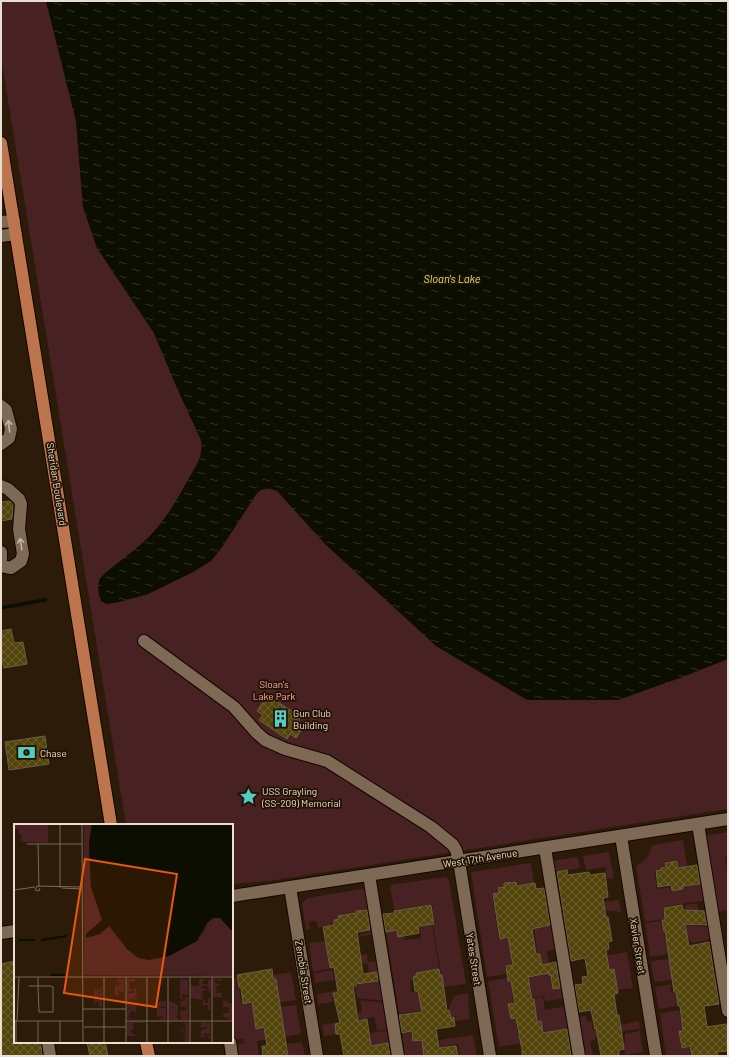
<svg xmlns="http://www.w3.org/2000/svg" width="729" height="1057" font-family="Barlow,sans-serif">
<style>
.green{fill:#482122}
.water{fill:url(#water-ripples)}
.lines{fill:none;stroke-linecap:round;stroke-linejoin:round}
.stream{stroke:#0b0e00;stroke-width:3.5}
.building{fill:url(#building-cross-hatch);stroke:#675f45}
.minor-casing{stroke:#130600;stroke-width:14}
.major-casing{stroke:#130600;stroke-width:14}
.minor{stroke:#7d6954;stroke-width:12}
.major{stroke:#bd754e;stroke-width:12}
.oneway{stroke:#c4b5a7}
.labels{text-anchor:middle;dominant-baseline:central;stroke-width:3.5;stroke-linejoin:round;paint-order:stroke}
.street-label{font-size:10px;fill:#eaded3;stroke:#221201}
.park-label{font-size:10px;fill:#feabaa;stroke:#221201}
.poi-label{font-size:10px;fill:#eaded3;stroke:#221201;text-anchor:start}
.water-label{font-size:11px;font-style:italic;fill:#d1e282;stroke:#221201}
.inset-river{fill:none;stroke:#0b0e00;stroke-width:2}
.inset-road{fill:none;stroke:#786959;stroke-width:1}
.view{fill:#e8590c;fill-opacity:0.15;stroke:#e8590c;stroke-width:2}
.inset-edge{fill:none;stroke:#eaded3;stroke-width:2}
</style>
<defs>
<pattern id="water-ripples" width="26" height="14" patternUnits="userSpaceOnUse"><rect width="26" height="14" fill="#0b0e00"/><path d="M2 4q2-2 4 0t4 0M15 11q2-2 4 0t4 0" fill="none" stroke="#2f3124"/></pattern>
<pattern id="building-cross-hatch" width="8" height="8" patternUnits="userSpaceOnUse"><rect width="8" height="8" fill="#53440c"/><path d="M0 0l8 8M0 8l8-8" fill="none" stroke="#6c5f2e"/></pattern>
</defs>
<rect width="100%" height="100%" fill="#2c1b08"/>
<!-- green -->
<g class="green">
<path d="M 1,1 L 46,1 L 76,121 L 83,207 L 97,248 L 154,333 L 177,388 L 201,440 C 204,457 195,468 187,482 C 182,490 178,499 174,507 C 156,534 130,554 105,573 L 107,604 L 119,602 L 148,594 L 193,572 L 211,561 L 222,547 L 257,493 L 261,490 L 271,488 L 677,679 L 728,659 L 728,809 L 269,881 L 232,884 L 232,825 L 126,825 L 1,57 Z"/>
<path d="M 728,832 L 728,857 L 725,857 L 728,874 L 728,910 L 717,912 L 705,836 Z"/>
<path d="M 683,840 L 687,865 L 685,866 L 685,867 L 679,868 L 678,860 L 664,862 L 665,866 L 660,867 L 661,870 L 654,871 L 657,889 L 670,887 L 671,892 L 684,890 L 683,885 L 685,885 L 685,887 L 703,884 L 706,900 L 663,907 L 664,919 L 645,922 L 636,866 C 646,861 650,855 652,845 Z"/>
<path d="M 609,852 L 614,878 L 607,879 L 605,867 L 586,870 L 583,856 Z"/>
<path d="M 578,857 L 580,868 L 554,872 L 552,861 Z"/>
<path d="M 531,863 L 534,883 L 518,885 L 517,881 L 503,883 L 504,887 L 497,888 L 498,893 L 492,894 L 499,939 L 508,938 L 511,956 L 514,955 L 515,964 L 505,966 L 506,974 L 487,977 L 471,872 Z"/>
<path d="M 445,877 L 449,880 L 466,984 L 444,987 L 442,974 L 441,974 L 433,925 L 435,924 L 432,904 L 394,910 L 390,885 Z"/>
<path d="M 368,888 L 375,934 L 358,937 L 361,934 L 372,932 L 369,909 L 356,911 L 356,913 L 338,916 L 338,919 L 333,920 L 334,924 L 323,926 L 322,927 L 318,928 L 316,921 L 309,922 L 310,929 L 306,930 L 302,903 L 307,898 Z"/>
<path d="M 619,900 L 621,912 L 605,910 L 602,902 Z"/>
<path d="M 697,903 L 699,911 L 695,911 L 694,926 L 711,927 L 713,939 L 691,943 L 690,939 L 686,940 L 684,929 L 686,929 L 685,905 Z"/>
<path d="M 661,921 L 668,954 L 650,957 L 645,923 Z"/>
<path d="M 432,924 L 439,969 L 415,972 L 415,976 L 412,976 L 412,980 L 410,981 L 411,992 L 418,991 L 419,997 L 431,1009 L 399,1014 L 386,932 L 397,930 L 398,937 L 404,937 L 405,940 L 421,938 L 419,926 Z"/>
<path d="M 554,925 L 558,949 L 547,951 L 549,963 L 546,964 L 547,968 L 543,969 L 541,953 L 515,957 L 515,955 L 537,952 L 534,929 Z"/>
<path d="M 325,941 L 329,969 L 313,972 L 309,943 Z"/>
<path d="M 627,952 L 633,988 L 618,990 L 614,969 L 609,969 L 607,957 L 586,961 L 586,959 Z"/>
<path d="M 367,954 L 368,962 L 380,960 L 386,1001 L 357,998 L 355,987 L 357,986 L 357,985 L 376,982 L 375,976 L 372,977 L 371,972 L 369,972 L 368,965 L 366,963 L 362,964 L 360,955 Z"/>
<path d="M 669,959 L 672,980 L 654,982 L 651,961 Z"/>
<path d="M 333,970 L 334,980 L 315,983 L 314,973 Z"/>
<path d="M 548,970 L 550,978 L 563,976 L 567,998 L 545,1001 L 544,996 L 533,998 L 530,985 L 527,986 L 525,978 L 544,975 L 544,971 Z"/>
<path d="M 291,972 L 296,1000 L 270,1004 L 253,1011 L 256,1029 L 283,1025 L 280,1007 L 296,1005 L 301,1034 L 257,1041 L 259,1056 L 236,1056 L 234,1045 L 244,1043 L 243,1039 L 234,1040 L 232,1027 L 232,979 L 236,978 L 237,989 L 239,989 L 242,1005 L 277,999 L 279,992 L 276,978 L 273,978 L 273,975 Z"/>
<path d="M 719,977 L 722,991 L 702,994 L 700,981 L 670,986 L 671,993 L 675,993 L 677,1006 L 659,1009 L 655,987 Z"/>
<path d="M 507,978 L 508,982 L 525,979 L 526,986 L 512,988 L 514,1002 L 508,1004 L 510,1020 L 536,1015 L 534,999 L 543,997 L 545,1010 L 567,1006 L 571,1028 L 552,1031 L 545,1037 L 541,1021 L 516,1025 L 518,1036 L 521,1036 L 522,1043 L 499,1047 L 488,981 Z"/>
<path d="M 341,990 L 341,992 L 333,993 L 332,1002 L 318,1004 L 317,994 Z"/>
<path d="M 468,993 L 469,1003 L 468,1004 L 470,1019 L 456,1021 L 455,1016 L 451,1017 L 449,1007 L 454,996 Z"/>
<path d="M 360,1000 L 386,1003 L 391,1029 L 377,1031 L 374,1017 L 335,1024 L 336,1034 L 324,1036 L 322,1025 L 358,1019 L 358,1013 L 362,1012 Z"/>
<path d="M 679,1010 L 683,1030 L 679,1031 L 681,1048 L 689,1047 L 691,1056 L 666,1056 L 660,1013 Z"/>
<path d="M 586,1016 L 587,1022 L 592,1021 L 593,1030 L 639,1021 L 640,1029 L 623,1031 L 623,1033 L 595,1037 L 595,1040 L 590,1041 L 593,1056 L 583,1056 L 576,1017 Z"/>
<path d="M 391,1030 L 391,1043 L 362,1047 L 363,1034 Z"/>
<path d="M 640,1031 L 643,1052 L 625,1055 L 623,1043 L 625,1043 L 625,1034 Z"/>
<path d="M 411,1032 L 413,1042 L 436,1038 L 438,1048 L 423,1051 L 424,1056 L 405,1056 L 402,1034 Z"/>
<path d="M 473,1035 L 477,1056 L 460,1056 L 458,1044 L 440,1047 L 439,1040 Z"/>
<path d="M 302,1042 L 305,1056 L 289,1056 L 287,1044 Z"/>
</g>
<!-- water -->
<path class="water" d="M 46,1 L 728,1 L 728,659 L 677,679 L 618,700 L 527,700 L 436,646 L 326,545 L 277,491 C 269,488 264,487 257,493 L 222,547 L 211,561 L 193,572 L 148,594 L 119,602 L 107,604 L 101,601 C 98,593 97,585 100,578 C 114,565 130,554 145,541 C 163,524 175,503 187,482 C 195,467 204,457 201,440 L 177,388 L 154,333 L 97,248 L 83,207 L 76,121 Z"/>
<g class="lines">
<!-- stream -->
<path class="stream" d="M 1,608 L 45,600"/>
</g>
<!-- building -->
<g class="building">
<path d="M 10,501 L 13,505 L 12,519 L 1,521 L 1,502 Z"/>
<path d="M 11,629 L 14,643 L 23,642 L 27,664 L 4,668 L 3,664 L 1,664 L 1,631 Z"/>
<path d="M 265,699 L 271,703 L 273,699 L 301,717 L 298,722 L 304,726 L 296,738 L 290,734 L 287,739 L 259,720 L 263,715 L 257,711 Z"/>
<path d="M 45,736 L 49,764 L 9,770 L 5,742 Z"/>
<path d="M 677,861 L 678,868 L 697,865 L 700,884 L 683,886 L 683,889 L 672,891 L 671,885 L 658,887 L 656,871 L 661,870 L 661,868 L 666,867 L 665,863 Z"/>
<path d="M 567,870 L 568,875 L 589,872 L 590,875 L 605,873 L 608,897 L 603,898 L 606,917 L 608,917 L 612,941 L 608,942 L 609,949 L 606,950 L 609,970 L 614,969 L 618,993 L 614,994 L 617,1015 L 619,1015 L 624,1049 L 619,1050 L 619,1055 L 601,1056 L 596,1028 L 595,1029 L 591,1010 L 579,1012 L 575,985 L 583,984 L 582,977 L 588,976 L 585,958 L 571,961 L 557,872 Z"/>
<path d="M 516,882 L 517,886 L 535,883 L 536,889 L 544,888 L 550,925 L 532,929 L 536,954 L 540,954 L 542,965 L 556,962 L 560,988 L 553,989 L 551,976 L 550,976 L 549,973 L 528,977 L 532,999 L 534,999 L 537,1022 L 541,1021 L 543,1033 L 567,1029 L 571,1056 L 522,1056 L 522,1050 L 516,1018 L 511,1019 L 508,1004 L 515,1003 L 511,981 L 508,981 L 506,966 L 513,965 L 508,937 L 500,939 L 493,894 L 499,893 L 498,888 L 504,887 L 504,883 Z"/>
<path d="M 431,905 L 434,924 L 418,926 L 419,933 L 398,937 L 397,930 L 386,932 L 383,914 L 395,913 L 394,911 Z"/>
<path d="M 682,905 L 683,910 L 704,911 L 707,925 L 685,924 L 689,946 L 709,942 L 719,1004 L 704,1006 L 707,1027 L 726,1024 L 728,1037 L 726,1037 L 728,1051 L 717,1052 L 718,1056 L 692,1056 L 690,1046 L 682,1048 L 679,1031 L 683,1031 L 680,1006 L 678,1006 L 676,992 L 674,992 L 665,931 L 664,932 L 662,920 L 665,920 L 664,908 Z"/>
<path d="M 367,910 L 370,930 L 357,932 L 363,974 L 377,972 L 378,981 L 356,984 L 356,986 L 353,986 L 358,1021 L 367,1019 L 371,1046 L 388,1043 L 390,1056 L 344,1056 L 340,1034 L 336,1034 L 335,1024 L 340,1023 L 333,993 L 338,993 L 334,967 L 330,968 L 323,927 L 334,925 L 334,920 L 339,919 L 338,916 L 357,913 L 356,911 Z"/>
<path d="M 15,961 L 15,1042 L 41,1042 L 42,1056 L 1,1056 L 1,964 Z"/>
<path d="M 272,969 L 273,979 L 276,979 L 288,1056 L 263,1056 L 262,1046 L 267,1046 L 264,1027 L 256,1029 L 252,1002 L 243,1004 L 241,988 L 239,988 L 237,975 Z"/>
<path d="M 439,969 L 440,975 L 442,975 L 447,1011 L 449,1010 L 451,1018 L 454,1017 L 455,1026 L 436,1029 L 439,1048 L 456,1046 L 458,1056 L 424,1056 L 422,1040 L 413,1041 L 412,1031 L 402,1033 L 399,1015 L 422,1012 L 418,991 L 415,991 L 413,977 L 416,976 L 416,973 Z"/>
<path d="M 87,1042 L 105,1042 L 108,1056 L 90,1056 Z"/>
</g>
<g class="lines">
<defs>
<g id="minor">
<path d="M 1,222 L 14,221"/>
<path d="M 1,236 L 16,234"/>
<path d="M 1,406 L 6,410 L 11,429 L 9,438 L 1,444"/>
<path d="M 1,486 L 8,489 L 19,499 L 21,504 L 19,529 L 23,554 L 21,561 L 11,568 L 1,566"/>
<path d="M 1,552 L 1,559"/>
<path d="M 144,641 L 234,707 L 257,733 L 265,740 L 285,749 L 327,761 L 431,827 L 453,845 L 456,850 L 459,861 L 490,1056"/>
<path d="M 698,824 L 728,1011"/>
<path d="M 621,836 L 656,1056"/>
<path d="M 545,848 L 579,1056"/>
<path d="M 369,875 L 398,1056"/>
<path d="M 290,887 L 317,1056"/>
<path d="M 232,896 L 728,819"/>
<path d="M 1,933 L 15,931"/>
<path d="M 48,1042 L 50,1056"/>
<path d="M 230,1042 L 232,1056"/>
</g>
<g id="major">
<path d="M 1,143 L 111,825"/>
<path d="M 146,1042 L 149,1056"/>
</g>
</defs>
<!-- minor casing -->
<use href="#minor" class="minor-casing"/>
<!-- major casing -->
<use href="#major" class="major-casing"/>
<!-- minor -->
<use href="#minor" class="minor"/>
<!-- major -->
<use href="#major" class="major"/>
</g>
<!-- one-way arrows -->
<defs><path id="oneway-shaft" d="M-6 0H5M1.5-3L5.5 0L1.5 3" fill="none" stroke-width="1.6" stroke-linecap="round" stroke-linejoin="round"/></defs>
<g class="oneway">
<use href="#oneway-shaft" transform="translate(9 426) rotate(-97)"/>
<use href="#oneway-shaft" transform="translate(21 544) rotate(-99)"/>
</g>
<!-- icons -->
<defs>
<symbol id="building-bare" viewBox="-9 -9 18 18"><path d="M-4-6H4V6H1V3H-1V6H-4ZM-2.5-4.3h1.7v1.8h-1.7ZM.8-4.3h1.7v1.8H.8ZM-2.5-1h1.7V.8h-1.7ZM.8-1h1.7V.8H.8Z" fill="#54cdc7" stroke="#221201" stroke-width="2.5" paint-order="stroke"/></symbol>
<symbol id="bank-bare" viewBox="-9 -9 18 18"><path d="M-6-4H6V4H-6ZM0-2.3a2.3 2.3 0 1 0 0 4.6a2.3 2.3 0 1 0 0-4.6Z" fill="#54cdc7" stroke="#221201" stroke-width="2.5" paint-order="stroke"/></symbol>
<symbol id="sight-bare" viewBox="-9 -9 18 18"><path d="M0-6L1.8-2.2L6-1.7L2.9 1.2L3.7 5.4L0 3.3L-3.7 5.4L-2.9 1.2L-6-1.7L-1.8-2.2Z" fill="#54cdc7" stroke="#221201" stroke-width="2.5" paint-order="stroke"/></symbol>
</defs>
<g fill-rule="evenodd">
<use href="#building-bare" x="268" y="706" width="25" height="25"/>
<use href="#bank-bare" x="14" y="740" width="25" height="25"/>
<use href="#sight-bare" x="236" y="784" width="25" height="25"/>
</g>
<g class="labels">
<!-- street labels -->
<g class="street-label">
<text transform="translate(57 484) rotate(81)">Sheridan Boulevard</text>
<text transform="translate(480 858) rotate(-9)">West 17th Avenue</text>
<text transform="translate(638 946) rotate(81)">Xavier Street</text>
<text transform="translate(474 959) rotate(81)">Yates Street</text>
<text transform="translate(304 972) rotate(81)">Zenobia Street</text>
</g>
<!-- park labels -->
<g class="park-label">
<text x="274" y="684">Sloan's<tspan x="274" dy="12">Lake Park</tspan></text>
</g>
<!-- poi labels -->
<g class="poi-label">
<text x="293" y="713">Gun Club<tspan x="293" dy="12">Building</tspan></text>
<text x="40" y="753">Chase</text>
<text x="262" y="791">USS Grayling<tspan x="262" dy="12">(SS-209) Memorial</tspan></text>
</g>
<!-- water labels -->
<g class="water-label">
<text x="452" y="278">Sloan's Lake</text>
</g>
</g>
<!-- overview -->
<g transform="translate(14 824)">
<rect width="219" height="219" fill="#2c1b08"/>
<path d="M 0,0 L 34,0 L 34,19 L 7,18 L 7,10 L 5,10 L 4,5 L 0,5 ZM 70,0 L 78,0 L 75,20 L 77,63 L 88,95 L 72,113 L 86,110 L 95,102 L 113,125 L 189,109 L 193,99 L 199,94 L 206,94 L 219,108 L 219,152 L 70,151 ZM 103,155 L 110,155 L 110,169 L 104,166 L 105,171 L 101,171 L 101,161 L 105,162 L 107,158 L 103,158 ZM 113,155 L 121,155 L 121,157 L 115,158 L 115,164 L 120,166 L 122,163 L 123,172 L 120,173 L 123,176 L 116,175 L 113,177 L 113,169 L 120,169 L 120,166 L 113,168 ZM 166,155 L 174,156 L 174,171 L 168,170 L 168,174 L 174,174 L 174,196 L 168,196 L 166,192 L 166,187 L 172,186 L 172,183 L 166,183 L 166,178 L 173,175 L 166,175 ZM 185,155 L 192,155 L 188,157 L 188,160 L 194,160 L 194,155 L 197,156 L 197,165 L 194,165 L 193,161 L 186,164 L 197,166 L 197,169 L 193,166 L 187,168 L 190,169 L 187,172 L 189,173 L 191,179 L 194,179 L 194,174 L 196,174 L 196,186 L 194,186 L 194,181 L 189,181 L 189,176 L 177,174 L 177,162 L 185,162 ZM 199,155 L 208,155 L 208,157 L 201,156 L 201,159 L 208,161 L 201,163 L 203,165 L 202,169 L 208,169 L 208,173 L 199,173 ZM 80,163 L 82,167 L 88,164 L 88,167 L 83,168 L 86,170 L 88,168 L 88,172 L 83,172 L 83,176 L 88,173 L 88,183 L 84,182 L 86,180 L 83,178 L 80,180 ZM 209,176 L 218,180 L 218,196 L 209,193 L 209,190 L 217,188 L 213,187 L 216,184 L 209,182 ZM 152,177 L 152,183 L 147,182 L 147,184 L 152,184 L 152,195 L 145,196 L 150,192 L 143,193 L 143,178 ZM 155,177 L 164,181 L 164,191 L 162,192 L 165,196 L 155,196 L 155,185 L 161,183 L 155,184 ZM 113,178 L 118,178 L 116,181 L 123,181 L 122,188 L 116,186 L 118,189 L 115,189 L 115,194 L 121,195 L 113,195 L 113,185 L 118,184 L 113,184 ZM 113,198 L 131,198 L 131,212 L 131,199 L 122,199 L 119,200 L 119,206 L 116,207 L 122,212 L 113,212 ZM 171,198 L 174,199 L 175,219 L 170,219 L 171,216 L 166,218 L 172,215 L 166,213 L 171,213 L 172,210 L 166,211 L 171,209 L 172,206 L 168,208 L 166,206 L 172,205 L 171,203 L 166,205 L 172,202 ZM 187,198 L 196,199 L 196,210 L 190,209 L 190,212 L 196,211 L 196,215 L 193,212 L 187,214 L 187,206 L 193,205 L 193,202 L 187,204 Z" fill="#482122"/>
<path d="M 78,0 L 219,0 L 219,108 L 206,94 L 199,94 L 193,99 L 183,117 L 155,132 L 135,136 L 124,134 L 113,125 L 95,102 L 86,110 L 72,114 L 72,110 L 88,96 L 77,63 L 75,20 Z" fill="#0b0e00"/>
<path class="inset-river" d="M 5,116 L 21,116M 27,116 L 53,112M 37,151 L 51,151"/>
<path class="inset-road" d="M 46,0 L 46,64M 68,0 L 69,219M 13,20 L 68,20M 24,20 L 25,63M 26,64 L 25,67 L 21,66 L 23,62 L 68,63M 48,64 L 68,65M 0,66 L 21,63M 0,153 L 219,153M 112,153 L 112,219M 176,153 L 176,219M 15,162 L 37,162 L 39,163 L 39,188 L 25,188 L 24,162 L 24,153M 69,185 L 112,185M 0,197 L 69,197M 2,197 L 2,219M 3,197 L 5,153M 24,197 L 24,219M 112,197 L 219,197M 70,203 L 112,203M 46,219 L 46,197M 90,219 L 90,153M 133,219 L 133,153M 154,219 L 154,153M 198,219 L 198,153"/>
<path class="view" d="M 71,35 L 163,50 L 142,183 L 50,169 Z"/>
<rect width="219" height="219" class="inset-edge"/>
</g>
<!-- border -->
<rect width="729" height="1057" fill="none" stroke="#eaded3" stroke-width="4"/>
</svg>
